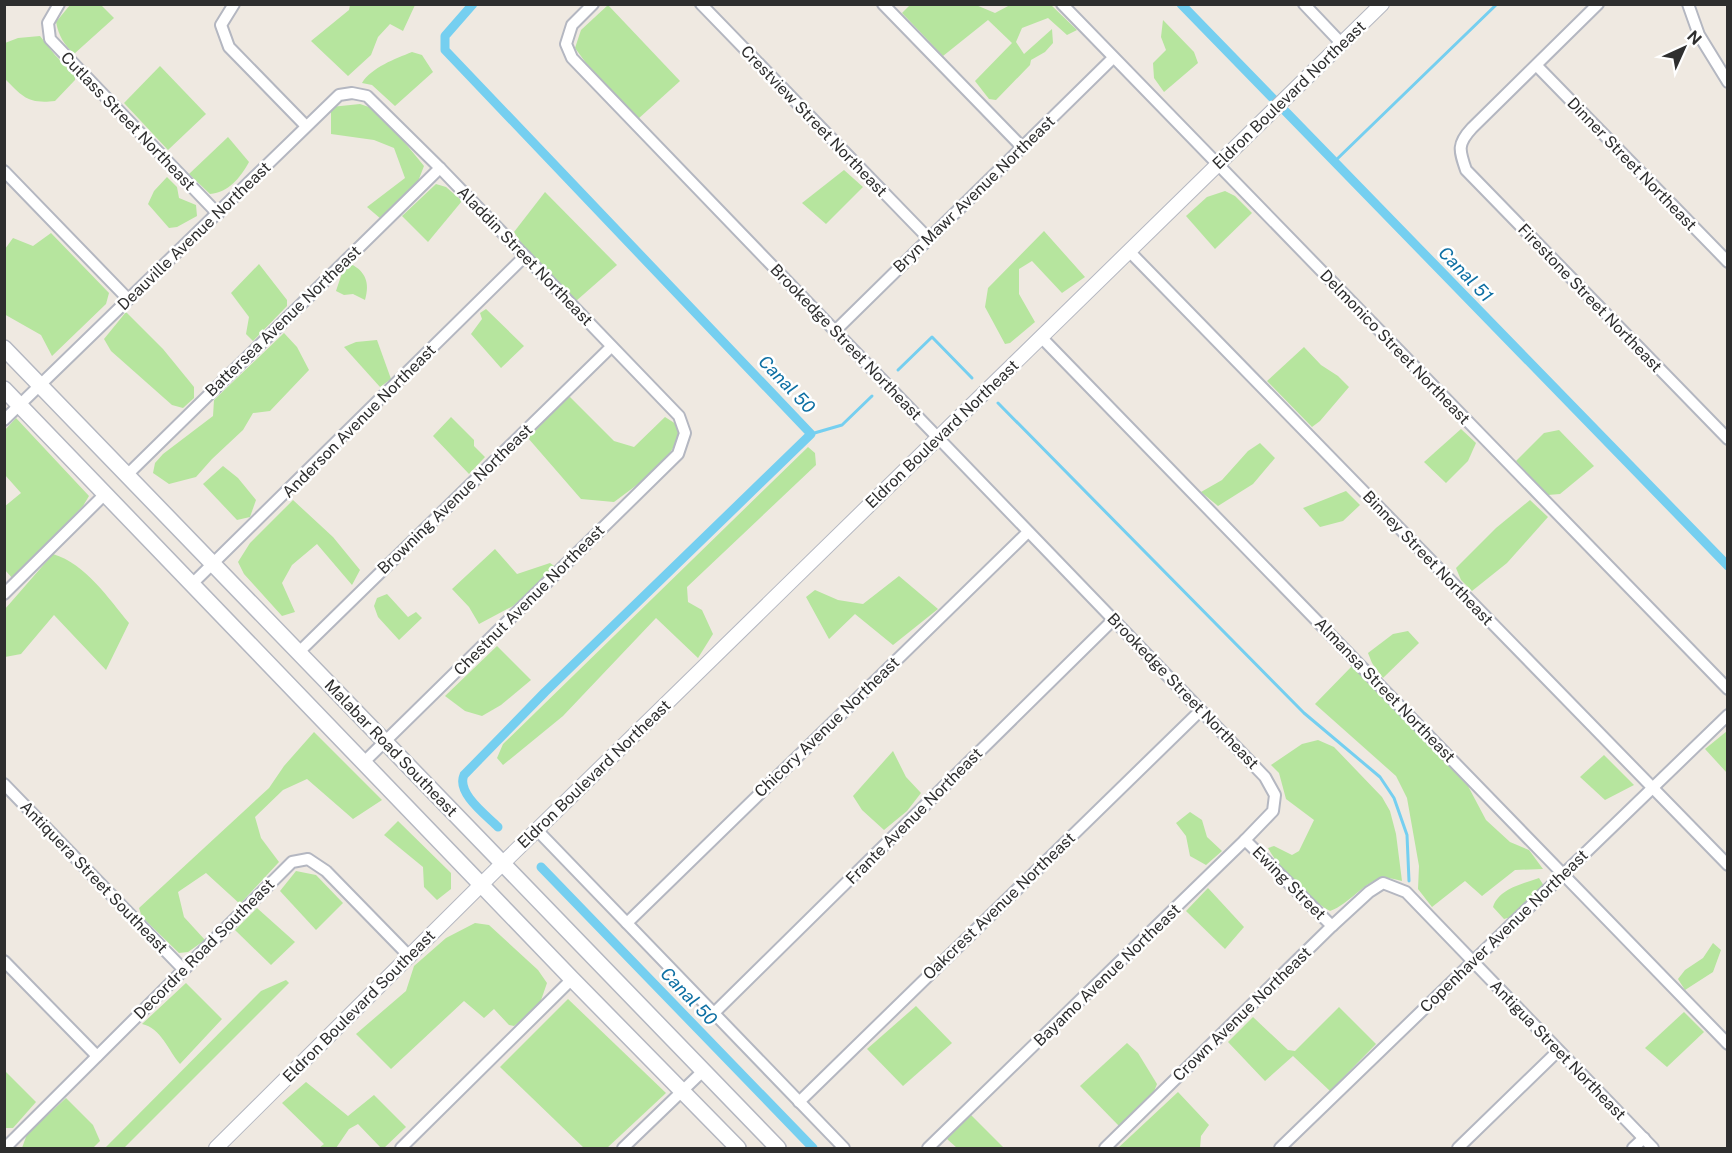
<svg xmlns="http://www.w3.org/2000/svg" width="1732" height="1153" font-family="'Public Sans',sans-serif">
<style>
.green{fill:#b6e59e}
.lines{fill:none;stroke-linecap:round;stroke-linejoin:round}
.stream{stroke:#75cff0;stroke-width:3}
.canal{stroke:#75cff0;stroke-width:9}
.minor-casing{stroke:#b4b7c1;stroke-width:14}
.tertiary-casing{stroke:#b4b7c1;stroke-width:16}
.secondary-casing{stroke:#b4b7c1;stroke-width:18}
.minor{stroke:#fff;stroke-width:10}
.tertiary{stroke:#fff;stroke-width:14}
.secondary{stroke:#fff;stroke-width:15}
.labels{text-anchor:middle;dominant-baseline:central;stroke-width:5;stroke-linejoin:round;paint-order:stroke}
.street-label{font-size:16px;fill:#2e2e2e;stroke:#fff}
.water-label{font-size:18px;font-style:italic;fill:#0d6fa3;stroke:#fff}
</style>
<rect width="100%" height="100%" fill="#efe9e1"/>
<!-- green -->
<g class="green">
<path d="M 70,5 L 101,5 L 114,18 L 74,54 C 64,44 59,37 56,22 Z"/>
<path d="M 350,5 L 415,5 L 403,31 L 390,24 L 378,37 L 371,55 L 348,76 L 311,41 L 349,10 Z"/>
<path d="M 608,5 L 680,81 L 638,119 L 586,63 L 575,48 L 581,30 Z"/>
<path d="M 910,5 L 976,5 L 995,13 L 1010,5 L 1051,5 L 1077,30 L 1067,35 L 1048,18 L 1022,28 L 1016,42 L 1024,54 L 1052,29 L 1053,43 L 1045,52 L 1031,60 L 1030,65 L 996,100 L 989,99 L 975,81 L 1012,43 L 988,20 L 943,56 L 902,13 Z"/>
<path d="M 1163,20 L 1194,52 L 1198,63 L 1164,92 L 1154,78 L 1153,63 L 1166,50 L 1161,37 Z"/>
<path d="M 40,36 L 55,55 L 75,75 L 75,80 L 55,101 C 28,104 23,97 5,79 L 5,43 L 18,38 Z"/>
<path d="M 412,52 L 422,55 L 433,72 L 395,106 L 372,85 L 362,83 C 372,67 395,59 412,52 Z"/>
<path d="M 160,66 L 206,114 L 168,150 L 124,103 Z"/>
<path d="M 360,104 L 378,110 L 424,166 L 417,184 L 381,219 L 367,207 L 405,178 L 394,148 L 374,140 L 331,134 L 331,107 Z"/>
<path d="M 228,137 L 249,162 C 240,178 229,192 210,194 L 189,174 Z"/>
<path d="M 844,170 L 863,187 L 826,224 L 802,203 Z"/>
<path d="M 167,177 L 177,187 L 179,198 L 196,205 L 197,216 L 177,227 L 169,228 L 148,204 L 154,191 Z"/>
<path d="M 436,184 L 446,187 L 462,201 L 428,242 L 402,216 Z"/>
<path d="M 1225,191 L 1235,196 L 1252,213 L 1215,249 L 1186,216 L 1207,197 Z"/>
<path d="M 545,192 L 617,265 L 576,301 L 522,244 L 514,232 Z"/>
<path d="M 1044,231 L 1085,277 L 1062,293 L 1032,261 L 1019,269 L 1019,294 L 1035,322 L 1010,343 L 1005,344 L 985,307 L 988,288 Z"/>
<path d="M 51,233 L 109,293 L 106,304 L 52,356 L 41,335 L 4,314 L 5,249 L 13,238 L 33,246 Z"/>
<path d="M 259,264 L 287,300 L 287,306 L 253,341 L 246,334 L 249,317 L 231,293 Z"/>
<path d="M 351,264 C 366,272 370,283 365,300 L 353,294 L 344,295 L 336,291 L 342,273 Z"/>
<path d="M 486,309 L 524,346 L 501,368 L 471,334 L 482,319 L 480,313 Z"/>
<path d="M 126,312 L 163,349 L 194,387 L 194,398 L 183,408 L 172,405 L 111,351 L 104,339 Z"/>
<path d="M 284,333 L 297,347 L 309,370 L 270,411 L 253,413 L 243,430 L 212,459 L 196,477 L 169,484 L 153,473 L 155,463 L 163,454 L 213,416 L 214,400 Z"/>
<path d="M 377,340 L 391,379 L 380,387 L 344,347 L 356,342 Z"/>
<path d="M 1304,347 L 1321,365 L 1338,376 L 1349,387 L 1320,421 L 1312,427 L 1267,381 Z"/>
<path d="M 569,396 L 614,441 L 634,447 L 665,417 L 676,424 C 677,427 678,430 678,433 C 677,458 633,488 614,502 L 581,499 L 528,438 Z"/>
<path d="M 451,417 L 474,440 L 474,446 L 485,457 L 469,474 L 433,436 Z"/>
<path d="M 16,418 L 89,496 L 83,506 L 13,579 L 5,570 L 4,507 L 21,493 L 5,475 L 5,430 Z"/>
<path d="M 1461,429 L 1476,443 L 1468,461 L 1446,483 L 1424,462 Z"/>
<path d="M 1559,430 L 1594,466 L 1560,494 L 1548,495 L 1516,461 L 1544,433 Z"/>
<path d="M 1260,443 L 1275,458 L 1253,484 L 1218,506 L 1201,492 L 1222,480 L 1248,451 Z"/>
<path d="M 808,447 L 815,453 L 816,465 L 687,587 L 688,602 L 702,610 L 713,634 L 698,658 L 656,618 L 563,716 L 503,765 L 497,758 L 503,744 Z"/>
<path d="M 223,466 L 238,478 L 256,500 L 250,517 L 237,520 L 203,484 Z"/>
<path d="M 1346,491 L 1360,505 L 1343,521 L 1320,527 L 1303,508 Z"/>
<path d="M 293,500 L 333,537 L 360,570 L 352,585 L 317,544 L 292,565 L 282,583 L 295,612 L 282,616 L 244,574 L 238,562 L 250,543 Z"/>
<path d="M 1530,500 L 1548,517 L 1507,563 L 1472,591 L 1461,580 L 1456,568 L 1496,528 Z"/>
<path d="M 495,549 L 517,574 L 550,563 L 557,568 L 513,606 L 479,624 L 469,607 L 452,589 Z"/>
<path d="M 53,554 C 86,564 108,598 129,623 L 106,670 L 54,615 L 21,654 L 5,657 L 5,609 Z"/>
<path d="M 899,576 L 938,609 L 893,645 L 855,614 L 829,639 L 806,597 L 815,590 L 838,600 L 863,604 Z"/>
<path d="M 387,594 L 408,617 L 416,612 L 422,618 L 399,640 L 378,617 L 374,606 L 377,598 Z"/>
<path d="M 1408,631 L 1419,643 L 1383,678 L 1372,663 L 1368,653 L 1393,634 Z"/>
<path d="M 497,646 L 531,680 L 501,705 L 482,716 L 465,711 L 445,696 Z"/>
<path d="M 1353,665 L 1468,786 L 1486,820 L 1510,842 L 1529,850 L 1543,869 L 1515,870 L 1482,896 L 1465,881 L 1432,907 L 1418,889 L 1419,866 L 1407,798 L 1396,776 L 1315,704 Z"/>
<path d="M 1727,731 L 1727,773 L 1705,749 Z"/>
<path d="M 314,732 L 382,800 L 353,819 L 307,779 L 283,790 L 255,817 L 261,838 L 279,862 L 240,904 L 206,873 L 178,892 L 184,917 L 205,940 L 188,952 L 179,953 L 142,917 L 139,908 L 269,788 L 284,766 Z"/>
<path d="M 1318,740 L 1334,747 L 1382,797 L 1390,811 L 1396,834 L 1402,881 C 1396,880 1389,877 1383,878 C 1364,881 1350,904 1330,911 C 1308,899 1280,870 1268,848 L 1274,846 L 1292,855 L 1299,851 L 1314,820 L 1286,799 L 1279,773 L 1271,765 L 1302,744 Z"/>
<path d="M 893,751 L 906,777 L 921,793 L 907,811 L 884,830 L 862,810 L 853,796 Z"/>
<path d="M 1604,755 L 1634,785 L 1605,800 L 1580,777 Z"/>
<path d="M 1190,812 L 1202,820 L 1207,837 L 1222,851 L 1206,865 L 1190,856 L 1186,836 L 1176,823 Z"/>
<path d="M 398,821 L 451,873 L 451,889 L 437,900 L 424,887 L 423,867 L 384,835 Z"/>
<path d="M 296,871 L 316,875 L 343,903 L 316,930 L 280,891 Z"/>
<path d="M 1539,878 L 1544,886 L 1515,916 L 1504,919 L 1493,907 C 1499,889 1522,884 1539,878 Z"/>
<path d="M 1208,888 L 1244,927 L 1225,949 L 1186,911 Z"/>
<path d="M 257,908 L 295,942 L 271,965 L 235,930 Z"/>
<path d="M 475,923 L 489,925 L 538,970 L 547,983 L 539,1006 L 514,1026 L 509,1025 L 494,1009 L 484,1018 L 464,1001 L 391,1069 L 356,1034 L 406,991 L 414,966 L 446,938 Z"/>
<path d="M 1713,943 L 1721,950 L 1713,972 L 1685,990 L 1678,979 L 1685,970 L 1703,958 Z"/>
<path d="M 286,980 L 289,983 L 124,1148 L 105,1148 L 261,991 Z"/>
<path d="M 186,983 L 222,1019 L 180,1064 C 168,1050 161,1028 142,1024 Z"/>
<path d="M 568,999 L 666,1093 L 607,1148 L 584,1148 L 500,1067 Z"/>
<path d="M 916,1006 L 952,1043 L 903,1086 L 867,1049 Z"/>
<path d="M 1339,1007 L 1376,1044 L 1330,1091 L 1293,1056 L 1265,1081 L 1228,1042 L 1253,1017 L 1288,1050 L 1295,1051 Z"/>
<path d="M 1684,1012 L 1704,1032 L 1667,1067 L 1645,1048 Z"/>
<path d="M 1127,1043 L 1138,1053 L 1157,1084 L 1151,1099 L 1119,1126 L 1080,1086 Z"/>
<path d="M 5,1071 L 36,1102 L 13,1128 L 5,1128 Z"/>
<path d="M 306,1082 L 348,1116 L 374,1095 L 406,1127 L 384,1148 L 381,1148 L 358,1124 L 349,1129 L 336,1148 L 319,1148 L 324,1144 L 282,1103 Z"/>
<path d="M 1178,1092 L 1209,1125 L 1201,1136 L 1200,1148 L 1118,1148 Z"/>
<path d="M 66,1098 L 93,1125 L 100,1141 L 93,1148 L 22,1148 L 27,1134 Z"/>
<path d="M 971,1115 L 1004,1148 L 957,1148 L 947,1139 Z"/>
</g>
<g class="lines">
<!-- stream -->
<g class="stream">
<path d="M 1334,162 L 1497,4"/>
<path d="M 898,370 L 932,337 L 972,378"/>
<path d="M 998,403 L 1304,713 L 1380,777 L 1394,798 L 1407,835 L 1409,881"/>
<path d="M 811,434 L 842,425 L 872,396"/>
</g>
<!-- canal -->
<g class="canal">
<path d="M 473,4 L 445,36 L 445,50 L 811,434 L 545,692 L 464,775 C 456,793 486,815 498,827"/>
<path d="M 1181,4 L 1728,566"/>
<path d="M 541,867 L 813,1148"/>
</g>
<defs>
<g id="minor">
<path d="M 59,4 L 48,23 L 50,39 L 218,214"/>
<path d="M 234,4 L 221,25 L 229,47 L 306,126"/>
<path d="M 593,4 L 572,25 L 566,44 L 572,58 L 1265,777 L 1275,795 L 1273,811 L 1245,840 L 928,1148"/>
<path d="M 701,4 L 928,238"/>
<path d="M 883,4 L 1022,147"/>
<path d="M 1062,4 L 1728,689"/>
<path d="M 1304,4 L 1342,44"/>
<path d="M 1598,4 L 1472,128 C 1457,144 1459,150 1466,170 L 1728,439"/>
<path d="M 1688,4 L 1699,35 L 1728,82"/>
<path d="M 1537,66 L 1728,262"/>
<path d="M 4,171 L 128,299"/>
<path d="M 1129,251 L 1728,865"/>
<path d="M 835,331 L 1113,58"/>
<path d="M 1041,337 L 1728,1044"/>
<path d="M 4,420 L 339,95 L 352,93 L 367,96 L 440,168 L 679,416 L 685,433 L 678,454 L 364,762"/>
<path d="M 127,475 L 440,168"/>
<path d="M 192,584 L 525,256"/>
<path d="M 4,594 L 105,494"/>
<path d="M 299,652 L 611,347"/>
<path d="M 4,784 L 183,969"/>
<path d="M 537,830 L 844,1148"/>
<path d="M 1245,840 L 1332,926"/>
<path d="M 627,923 L 1028,532"/>
<path d="M 4,961 L 97,1056"/>
<path d="M 714,1013 L 1113,620"/>
<path d="M 799,1102 L 1200,711"/>
<path d="M 5,1148 L 292,862 L 308,859 L 326,871 L 410,957"/>
<path d="M 401,1148 L 572,979"/>
<path d="M 623,1148 L 703,1071"/>
<path d="M 1105,1148 L 1332,926 L 1369,892 L 1383,883 L 1406,892 L 1653,1148"/>
<path d="M 1280,1148 L 1728,715"/>
<path d="M 1458,1148 L 1558,1051"/>
<path d="M 1633,1148 L 1644,1138"/>
</g>
<path id="tertiary" d="M 216,1148 L 502,864 L 1382,4"/>
<g id="secondary">
<path d="M 4,348 L 778,1148"/>
<path d="M 4,389 L 572,979 L 738,1148"/>
</g>
</defs>
<!-- minor casing -->
<use href="#minor" class="minor-casing"/>
<!-- tertiary casing -->
<use href="#tertiary" class="tertiary-casing"/>
<!-- secondary casing -->
<use href="#secondary" class="secondary-casing"/>
<!-- minor -->
<use href="#minor" class="minor"/>
<!-- tertiary -->
<use href="#tertiary" class="tertiary"/>
<!-- secondary -->
<use href="#secondary" class="secondary"/>
</g>
<g class="labels">
<!-- street labels -->
<g class="street-label">
<text transform="translate(1289 95) rotate(-44)">Eldron Boulevard Northeast</text>
<text transform="translate(128 121) rotate(46)">Cutlass Street Northeast</text>
<text transform="translate(814 121) rotate(46)">Crestview Street Northeast</text>
<text transform="translate(1632 164) rotate(46)">Dinner Street Northeast</text>
<text transform="translate(974 194) rotate(-44)">Bryn Mawr Avenue Northeast</text>
<text transform="translate(194 236) rotate(-44)">Deauville Avenue Northeast</text>
<text transform="translate(525 256) rotate(46)">Aladdin Street Northeast</text>
<text transform="translate(1590 298) rotate(46)">Firestone Street Northeast</text>
<text transform="translate(283 321) rotate(-44)">Battersea Avenue Northeast</text>
<text transform="translate(846 342) rotate(46)">Brookedge Street Northeast</text>
<text transform="translate(1395 347) rotate(46)">Delmonico Street Northeast</text>
<text transform="translate(359 421) rotate(-45)">Anderson Avenue Northeast</text>
<text transform="translate(942 434) rotate(-44)">Eldron Boulevard Northeast</text>
<text transform="translate(455 499) rotate(-44)">Browning Avenue Northeast</text>
<text transform="translate(1428 558) rotate(46)">Binney Street Northeast</text>
<text transform="translate(529 600) rotate(-45)">Chestnut Avenue Northeast</text>
<text transform="translate(1385 690) rotate(46)">Almansa Street Northeast</text>
<text transform="translate(1183 691) rotate(46)">Brookedge Street Northeast</text>
<text transform="translate(827 727) rotate(-44)">Chicory Avenue Northeast</text>
<text transform="translate(391 748) rotate(46)">Malabar Road Southeast</text>
<text transform="translate(594 774) rotate(-44)">Eldron Boulevard Northeast</text>
<text transform="translate(914 816) rotate(-45)">Frante Avenue Northeast</text>
<text transform="translate(94 877) rotate(46)">Antiquera Street Southeast</text>
<text transform="translate(1289 883) rotate(45)">Ewing Street</text>
<text transform="translate(999 906) rotate(-44)">Oakcrest Avenue Northeast</text>
<text transform="translate(1504 931) rotate(-44)">Copenhaver Avenue Northeast</text>
<text transform="translate(204 949) rotate(-45)">Decordre Road Southeast</text>
<text transform="translate(1107 975) rotate(-44)">Bayamo Avenue Northeast</text>
<text transform="translate(359 1006) rotate(-45)">Eldron Boulevard Southeast</text>
<text transform="translate(1242 1014) rotate(-44)">Crown Avenue Northeast</text>
<text transform="translate(1558 1050) rotate(46)">Antigua Street Northeast</text>
</g>
<!-- water labels -->
<g class="water-label">
<text transform="translate(1466 274) rotate(46)">Canal 51</text>
<text transform="translate(787 384) rotate(46)">Canal 50</text>
<text transform="translate(689 996) rotate(46)">Canal 50</text>
</g>
</g>
<!-- border -->
<rect width="1732" height="1153" fill="none" stroke="#2e2e2e" stroke-width="12"/>
<!-- north arrow -->
<g transform="translate(1684 48) rotate(45)" stroke="#ffffff" stroke-width="4.5" paint-order="stroke">
<path d="M0-4.5L10 22L0 15L-10 22Z" fill="#2e2e2e"/>
<text y="-9" font-size="16" font-weight="bold" text-anchor="middle" fill="#2e2e2e">N</text>
</g>
</svg>
